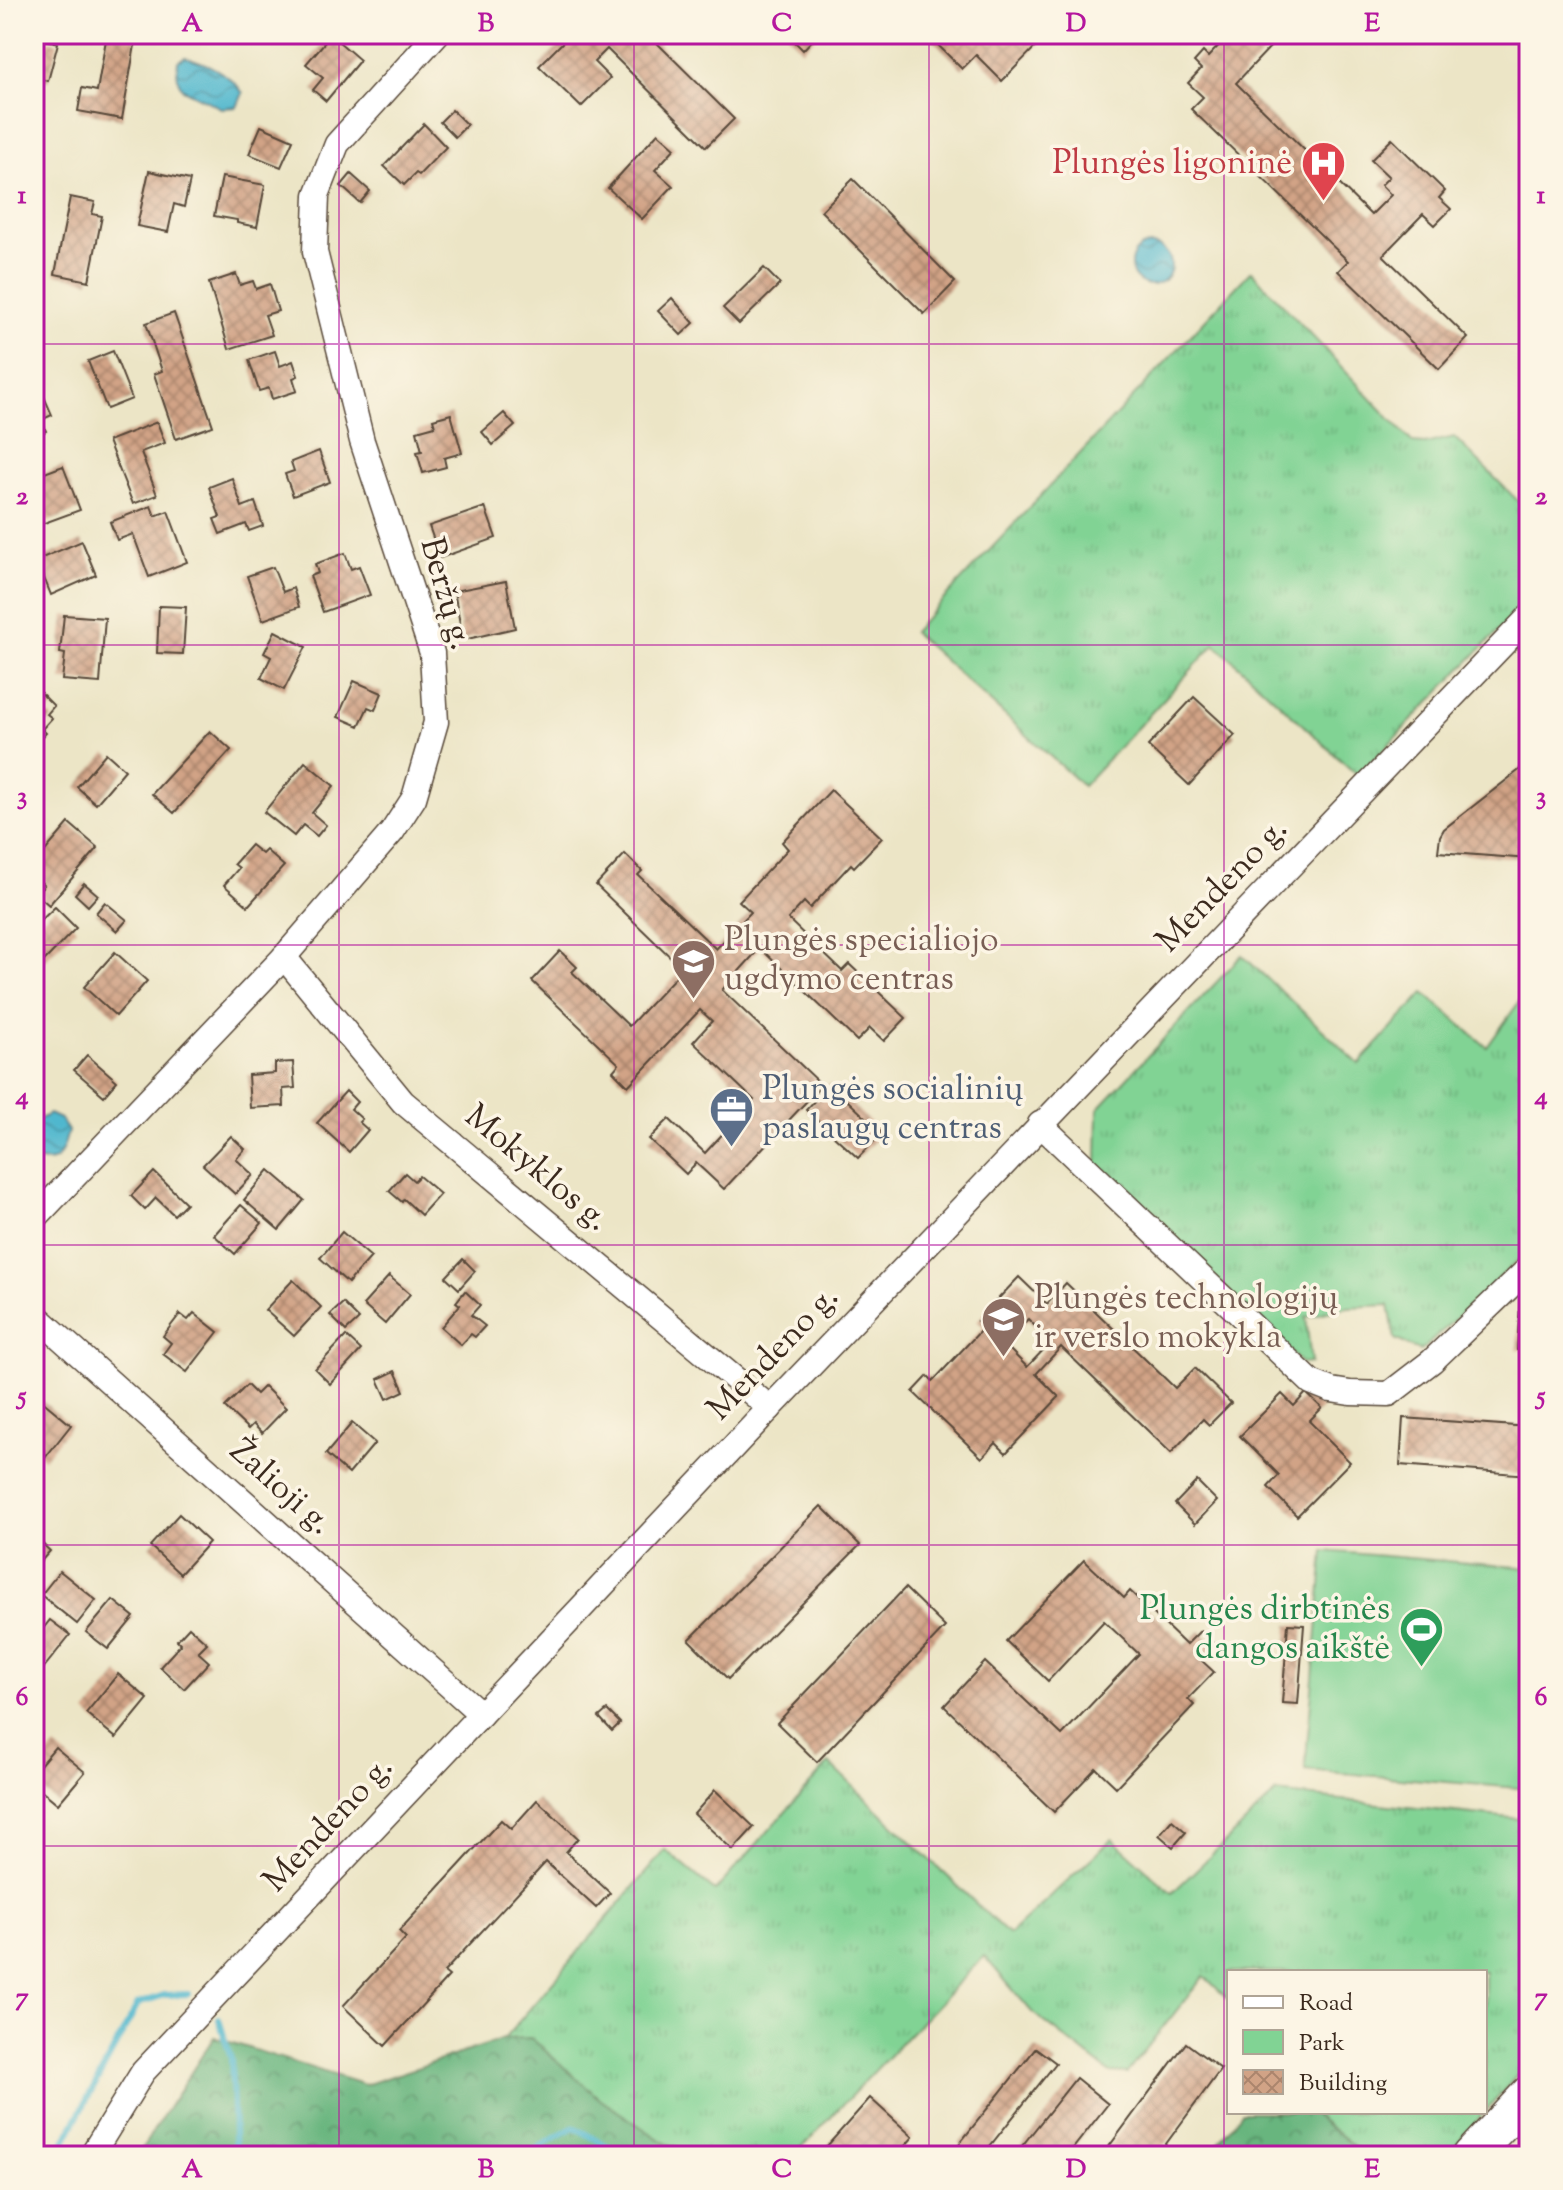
<svg xmlns="http://www.w3.org/2000/svg" width="1563" height="2190" font-family="'Sorts Mill Goudy',serif">
<style>
.grass{fill:url(#grass-tufts);stroke:#5e7e59;stroke-width:2}
.forest{fill:url(#forest-crowns);stroke:#52704e;stroke-width:2}
.park{fill:#81d394;stroke:#5e7e59;stroke-width:2}
.water{fill:url(#water-waves);stroke:#467076;stroke-width:2}
.lines{fill:none;stroke-linecap:round;stroke-linejoin:round}
.stream{stroke:#50b7ce;stroke-width:6}
.building{fill:url(#building-cross-hatch);fill-rule:evenodd}
.minor-casing{stroke:#564637;stroke-width:27}
.primary-casing{stroke:#564637;stroke-width:39}
.minor{stroke:#fff;stroke-width:24}
.primary{stroke:#fff;stroke-width:36}
.grid{fill:none;stroke:#b5179e;stroke-width:2;stroke-opacity:0.55}
.labels{text-anchor:middle;dominant-baseline:central;stroke-width:7;stroke-linejoin:round;paint-order:stroke}
.health-label{font-size:34px;fill:#be3a42;stroke:#fcf5e5;text-anchor:end}
.street-label{font-size:34px;fill:#3b2a1e;stroke:#fcf5e5}
.education-label{font-size:34px;fill:#785e54;stroke:#fcf5e5;text-anchor:start}
.service-label{font-size:34px;fill:#4e5e75;stroke:#fcf5e5;text-anchor:start}
.leisure-label{font-size:34px;fill:#27864d;stroke:#fcf5e5;text-anchor:end}
.neatline{fill:none;stroke:#b5179e;stroke-width:3}
.grid-label{font-size:26px;text-anchor:middle;font-weight:bold;fill:#b5179e}
</style>
<defs>
<pattern id="grass-tufts" width="24" height="20" patternUnits="userSpaceOnUse" patternTransform="scale(2)"><rect width="24" height="20" fill="#81d394"/><path d="M3 7l-1-3M5 7V3M7 7l1-3M15 17l-1-3M17 17v-4M19 17l1-3" fill="none" stroke="#70b57f"/></pattern>
<pattern id="forest-crowns" width="20" height="18" patternUnits="userSpaceOnUse" patternTransform="scale(2)"><rect width="20" height="18" fill="#68b57e"/><path d="M2 6a3 3 0 1 1 6 0M12 15a3 3 0 1 1 6 0" fill="none" stroke="#579367"/></pattern>
<pattern id="water-waves" width="16" height="10" patternUnits="userSpaceOnUse" patternTransform="scale(2)"><rect width="16" height="10" fill="#50b7ce"/><path d="M0 5q4-4 8 0t8 0" fill="none" stroke="#4495a7"/></pattern>
<pattern id="building-cross-hatch" width="8" height="8" patternUnits="userSpaceOnUse" patternTransform="scale(2)"><rect width="8" height="8" fill="#d1a386"/><path d="M0 0l8 8M0 8l8-8" fill="none" stroke="#ab856d"/></pattern>
</defs>
<rect width="100%" height="100%" fill="#fcf5e5"/>
<filter id="ink" filterUnits="userSpaceOnUse"><feTurbulence type="fractalNoise" baseFrequency=".0125" numOctaves="2"/><feDisplacementMap in="SourceGraphic" scale="16" xChannelSelector="R" yChannelSelector="G"/><feConvolveMatrix kernelMatrix="1 2 1 2 8 2 1 2 1" color-interpolation-filters="sRGB"/></filter>
<filter id="wash" filterUnits="userSpaceOnUse"><feTurbulence type="fractalNoise" baseFrequency=".006" numOctaves="4" result="noise"/><feDisplacementMap in="SourceGraphic" scale="32" xChannelSelector="R" yChannelSelector="G"/><feGaussianBlur stdDeviation="1.8" result="paint"/><feColorMatrix in="noise" values="0 0 0 0 0 0 0 0 0 0 0 0 0 0 0 0 0 1.4 0 .05"/><feComposite in="paint" operator="in"/></filter>
<g filter="url(#wash)">
<rect width="100%" height="100%" fill="#ece5c6"/>
<!-- grass -->
<g class="grass">
<path d="M 1251,271 L 1413,443 L 1425,444 L 1454,437 L 1529,512 L 1529,599 L 1358,776 L 1215,644 L 1083,786 L 913,632 Z"/>
<path d="M 1242,955 L 1359,1064 L 1424,993 L 1487,1047 L 1529,988 L 1529,1250 L 1421,1351 L 1395,1339 L 1389,1305 L 1348,1307 L 1306,1317 L 1311,1363 L 1302,1364 L 1097,1166 L 1098,1109 Z"/>
<path d="M 829,1763 L 1009,1935 L 1112,1839 L 1172,1893 L 1276,1793 L 1529,1820 L 1529,2062 L 1485,2112 L 1485,1972 L 1229,1972 L 1229,2000 L 1204,1976 L 1127,2073 L 1109,2072 L 1032,2012 L 984,1956 L 794,2156 L 703,2156 L 665,2143 L 504,2039 L 665,1850 L 715,1891 Z"/>
<path d="M 1311,2112 L 1485,2112 L 1446,2156 L 1366,2156 Z"/>
</g>
<!-- forest -->
<g class="forest">
<path d="M 214,2037 L 365,2085 L 504,2039 L 531,2038 L 601,2100 L 665,2143 L 703,2156 L 137,2156 Z"/>
<path d="M 1242,2112 L 1310,2112 L 1366,2156 L 1209,2156 Z"/>
</g>
<!-- park -->
<path class="park" d="M 1324,1551 L 1529,1568 L 1529,1789 L 1305,1770 Z"/>
<!-- water -->
<g class="water">
<path d="M 185,57 C 206,62 231,75 243,93 L 237,107 L 221,108 L 183,89 C 176,80 177,70 178,61 Z"/>
<circle cx="1151" cy="265" r="20"/>
<path d="M 49,1114 L 60,1119 L 68,1131 C 63,1152 59,1169 34,1159 L 34,1122 Z"/>
</g>
<g class="lines">
<!-- stream -->
<g class="stream">
<path d="M 219,2019 L 231,2059 L 235,2156"/>
<path d="M 57,2156 L 138,2004 L 164,1995 L 188,1994"/>
<path d="M 531,2156 L 539,2147 L 574,2127 L 625,2156"/>
</g>
</g>
<g id="blocks">
<!-- building -->
<g class="building">
<path d="M 34,34 L 37,34 L 37,37 L 58,43 L 48,81 L 34,78 Z"/>
<path d="M 107,34 L 136,39 L 122,119 L 78,111 L 82,88 L 97,91 Z"/>
<path d="M 252,34 L 273,34 L 263,45 Z"/>
<path d="M 565,34 L 648,34 L 734,119 L 706,147 L 607,49 L 594,62 L 610,78 L 581,107 L 539,66 L 566,39 L 563,36 Z"/>
<path d="M 787,34 L 818,34 L 803,50 Z"/>
<path d="M 927,34 L 1048,34 L 1002,81 L 976,55 L 962,69 Z"/>
<path d="M 1230,34 L 1261,34 L 1272,45 L 1236,83 L 1371,215 L 1391,195 L 1381,185 L 1389,177 L 1371,160 L 1392,139 L 1445,191 L 1439,198 L 1451,209 L 1435,225 L 1423,214 L 1383,255 L 1468,338 L 1439,369 L 1338,271 L 1348,261 L 1191,109 L 1203,97 L 1188,83 L 1201,69 L 1194,62 L 1203,52 L 1208,57 Z"/>
<path d="M 331,35 L 360,60 L 326,101 L 313,90 L 323,78 L 306,64 Z"/>
<path d="M 452,110 L 467,125 L 455,137 L 440,122 Z"/>
<path d="M 424,124 L 446,147 L 419,175 L 416,173 L 404,185 L 384,166 Z"/>
<path d="M 261,126 L 293,140 L 281,167 L 249,154 Z"/>
<path d="M 658,133 L 675,148 L 655,170 L 673,186 L 642,219 L 608,188 Z"/>
<path d="M 149,171 L 190,180 L 184,207 L 174,204 L 168,232 L 137,226 Z"/>
<path d="M 351,174 L 370,191 L 360,203 L 341,186 Z"/>
<path d="M 222,177 L 265,185 L 257,227 L 237,223 L 237,220 L 214,216 Z"/>
<path d="M 853,179 L 955,282 L 924,314 L 821,211 Z"/>
<path d="M 70,197 L 95,202 L 92,214 L 102,216 L 89,281 L 55,274 Z"/>
<path d="M 764,268 L 780,284 L 739,324 L 723,308 Z"/>
<path d="M 236,274 L 240,285 L 253,281 L 256,289 L 270,284 L 278,311 L 265,315 L 272,335 L 229,349 L 209,283 Z"/>
<path d="M 672,298 L 694,323 L 681,335 L 658,311 Z"/>
<path d="M 174,313 L 213,426 L 176,439 L 154,374 L 162,371 L 146,323 Z"/>
<path d="M 113,351 L 132,399 L 107,409 L 88,361 Z"/>
<path d="M 275,351 L 280,366 L 293,361 L 298,376 L 293,378 L 297,391 L 272,399 L 269,388 L 259,391 L 249,360 Z"/>
<path d="M 39,385 L 52,415 L 41,420 L 46,431 L 34,437 L 34,387 Z"/>
<path d="M 504,413 L 515,426 L 493,445 L 482,432 Z"/>
<path d="M 451,414 L 462,453 L 444,458 L 446,467 L 423,473 L 417,452 L 422,451 L 417,431 L 435,426 L 433,419 Z"/>
<path d="M 157,422 L 165,443 L 141,452 L 157,495 L 133,504 L 108,441 Z"/>
<path d="M 319,451 L 330,482 L 293,496 L 285,474 L 294,471 L 291,462 Z"/>
<path d="M 63,466 L 80,510 L 39,525 L 34,512 L 34,477 Z"/>
<path d="M 232,478 L 242,507 L 255,502 L 263,526 L 249,531 L 246,524 L 220,534 L 214,519 L 220,517 L 209,487 Z"/>
<path d="M 151,506 L 155,516 L 168,511 L 187,562 L 149,577 L 133,534 L 117,540 L 110,522 Z"/>
<path d="M 485,507 L 496,538 L 440,558 L 429,526 Z"/>
<path d="M 82,541 L 96,575 L 51,595 L 37,560 Z"/>
<path d="M 345,553 L 351,569 L 359,566 L 370,595 L 323,612 L 310,576 L 318,573 L 315,564 Z"/>
<path d="M 273,567 L 283,592 L 293,588 L 299,607 L 263,620 L 247,576 Z"/>
<path d="M 506,581 L 515,628 L 463,640 L 454,591 Z"/>
<path d="M 159,606 L 186,607 L 183,654 L 157,653 Z"/>
<path d="M 64,615 L 105,618 L 100,683 L 62,680 L 65,654 L 60,653 Z"/>
<path d="M 275,631 L 306,647 L 284,690 L 261,678 L 271,657 L 264,653 Z"/>
<path d="M 354,681 L 382,693 L 375,710 L 368,707 L 359,726 L 338,717 Z"/>
<path d="M 39,691 L 54,706 L 47,714 L 52,718 L 42,729 L 46,733 L 34,746 L 34,696 Z"/>
<path d="M 1194,697 L 1235,735 L 1189,785 L 1148,746 Z"/>
<path d="M 210,731 L 231,750 L 174,813 L 152,794 Z"/>
<path d="M 106,753 L 125,770 L 96,804 L 77,787 Z"/>
<path d="M 305,762 L 334,786 L 312,813 L 326,825 L 317,836 L 303,825 L 294,836 L 264,812 Z"/>
<path d="M 1527,764 L 1529,764 L 1529,859 L 1438,852 L 1440,836 L 1444,829 Z"/>
<path d="M 831,790 L 882,838 L 854,867 L 851,864 L 810,908 L 804,902 L 788,919 L 842,971 L 849,964 L 906,1018 L 884,1041 L 870,1028 L 857,1041 L 760,948 L 722,990 L 822,1085 L 724,1189 L 696,1163 L 686,1174 L 649,1139 L 669,1119 L 705,1153 L 754,1100 L 693,1042 L 712,1021 L 700,1010 L 628,1086 L 613,1071 L 619,1064 L 532,981 L 560,951 L 577,967 L 572,972 L 629,1026 L 683,969 L 596,885 L 625,854 L 642,871 L 638,875 L 716,949 L 751,912 L 739,901 L 788,849 L 782,842 Z"/>
<path d="M 69,823 L 98,848 L 49,905 L 36,894 L 44,885 L 34,876 L 34,864 Z"/>
<path d="M 251,845 L 262,854 L 266,850 L 284,866 L 248,906 L 224,885 L 239,868 L 234,864 Z"/>
<path d="M 84,883 L 98,895 L 88,906 L 75,894 Z"/>
<path d="M 105,902 L 127,920 L 117,931 L 96,913 Z"/>
<path d="M 55,907 L 76,928 L 42,963 L 34,956 L 34,927 Z"/>
<path d="M 115,952 L 147,981 L 116,1016 L 84,987 Z"/>
<path d="M 87,1055 L 117,1081 L 104,1096 L 74,1070 Z"/>
<path d="M 293,1062 L 295,1088 L 283,1089 L 284,1106 L 250,1108 L 248,1075 L 275,1073 L 275,1063 Z"/>
<path d="M 830,1084 L 882,1133 L 858,1158 L 806,1110 Z"/>
<path d="M 346,1091 L 357,1102 L 351,1109 L 362,1119 L 359,1122 L 368,1130 L 349,1152 L 317,1123 Z"/>
<path d="M 231,1136 L 245,1149 L 236,1159 L 253,1175 L 235,1194 L 203,1165 Z"/>
<path d="M 269,1170 L 304,1200 L 279,1230 L 244,1200 Z"/>
<path d="M 154,1172 L 186,1203 L 174,1215 L 156,1198 L 145,1210 L 131,1196 Z"/>
<path d="M 405,1173 L 414,1181 L 419,1176 L 440,1194 L 421,1215 L 404,1199 L 402,1202 L 389,1191 Z"/>
<path d="M 241,1205 L 262,1223 L 235,1254 L 214,1235 Z"/>
<path d="M 342,1232 L 371,1257 L 348,1283 L 320,1258 Z"/>
<path d="M 463,1259 L 475,1271 L 459,1289 L 446,1277 Z"/>
<path d="M 389,1276 L 410,1294 L 385,1324 L 363,1305 Z"/>
<path d="M 1019,1277 L 1047,1304 L 1066,1283 L 1175,1388 L 1195,1368 L 1231,1403 L 1209,1425 L 1203,1419 L 1171,1453 L 1061,1347 L 1036,1374 L 1059,1397 L 1006,1453 L 996,1443 L 982,1458 L 913,1392 L 928,1376 L 933,1381 L 984,1327 L 977,1321 ZM 1028,1319 L 1051,1342 L 1027,1367 L 1004,1344 Z"/>
<path d="M 293,1280 L 321,1307 L 294,1336 L 265,1310 Z"/>
<path d="M 465,1291 L 480,1305 L 471,1315 L 485,1326 L 475,1337 L 471,1334 L 461,1345 L 441,1327 L 460,1305 L 456,1302 Z"/>
<path d="M 343,1303 L 359,1319 L 346,1331 L 330,1315 Z"/>
<path d="M 1520,1303 L 1529,1303 L 1529,1350 L 1517,1350 Z"/>
<path d="M 194,1313 L 218,1332 L 187,1372 L 163,1354 L 171,1343 L 163,1336 L 180,1314 L 188,1320 Z"/>
<path d="M 346,1336 L 361,1350 L 330,1384 L 315,1369 Z"/>
<path d="M 395,1371 L 404,1391 L 387,1399 L 378,1379 Z"/>
<path d="M 247,1385 L 256,1394 L 264,1386 L 286,1408 L 262,1433 L 253,1424 L 248,1429 L 225,1407 Z"/>
<path d="M 1306,1393 L 1322,1408 L 1309,1421 L 1350,1462 L 1297,1516 L 1268,1487 L 1279,1475 L 1240,1436 L 1282,1394 L 1294,1406 Z"/>
<path d="M 35,1395 L 71,1425 L 44,1459 L 34,1451 Z"/>
<path d="M 1403,1418 L 1529,1427 L 1529,1475 L 1400,1465 Z"/>
<path d="M 352,1423 L 375,1443 L 349,1474 L 326,1454 Z"/>
<path d="M 1197,1481 L 1217,1501 L 1195,1524 L 1175,1504 Z"/>
<path d="M 821,1506 L 860,1545 L 728,1679 L 689,1640 Z"/>
<path d="M 179,1514 L 209,1542 L 180,1574 L 150,1546 Z"/>
<path d="M 34,1536 L 50,1551 L 34,1569 Z"/>
<path d="M 1084,1560 L 1124,1598 L 1130,1591 L 1186,1645 L 1200,1631 L 1215,1645 L 1201,1660 L 1214,1672 L 1188,1699 L 1194,1705 L 1116,1787 L 1096,1768 L 1054,1812 L 944,1706 L 985,1662 L 1062,1735 L 1139,1654 L 1104,1621 L 1048,1681 L 1006,1641 Z"/>
<path d="M 60,1571 L 96,1600 L 77,1624 L 41,1595 Z"/>
<path d="M 905,1588 L 945,1627 L 817,1762 L 777,1723 Z"/>
<path d="M 113,1600 L 134,1617 L 108,1649 L 86,1632 Z"/>
<path d="M 50,1620 L 70,1635 L 42,1670 L 34,1665 L 34,1640 Z"/>
<path d="M 1288,1624 L 1304,1625 L 1298,1704 L 1282,1703 Z"/>
<path d="M 189,1627 L 207,1643 L 198,1652 L 209,1662 L 184,1689 L 160,1667 L 181,1644 L 177,1640 Z"/>
<path d="M 118,1674 L 148,1699 L 116,1738 L 86,1713 Z"/>
<path d="M 607,1710 L 620,1723 L 612,1731 L 599,1717 Z"/>
<path d="M 55,1747 L 85,1772 L 58,1804 L 34,1784 L 34,1772 Z"/>
<path d="M 715,1790 L 754,1827 L 733,1850 L 694,1814 Z"/>
<path d="M 537,1800 L 578,1838 L 566,1852 L 610,1893 L 596,1908 L 546,1862 L 444,1972 L 449,1976 L 385,2046 L 343,2006 L 406,1938 L 399,1931 L 501,1820 L 511,1829 Z"/>
<path d="M 1172,1820 L 1186,1832 L 1173,1847 L 1159,1835 Z"/>
<path d="M 1186,2043 L 1221,2069 L 1157,2156 L 1102,2156 Z"/>
<path d="M 1036,2048 L 1056,2063 L 982,2156 L 974,2156 L 959,2144 Z"/>
<path d="M 1076,2078 L 1108,2104 L 1067,2156 L 1014,2156 Z"/>
<path d="M 870,2098 L 913,2137 L 896,2156 L 818,2156 Z"/>
</g>
</g>
</g>
<g filter="url(#ink)">
<use href="#blocks" fill-opacity="0" stroke="#564637" stroke-width="2"/>
<g class="lines">
<defs>
<g id="minor">
<path d="M 284,957 L 403,1102 L 770,1408"/>
<path d="M 1040,1124 L 1311,1382 L 1331,1390 L 1350,1393 L 1389,1394 L 1432,1361 L 1529,1268"/>
<path d="M 34,1219 L 284,957 L 392,832 L 414,798 L 436,722 L 432,653 L 362,441 L 315,252 L 317,195 L 337,144 L 437,34"/>
<path d="M 34,1314 L 481,1714"/>
<path d="M 91,2156 L 143,2072 L 770,1408 L 1529,617"/>
</g>
<path id="primary" d="M 1471,2156 L 1529,2094"/>
</defs>
<!-- minor casing -->
<use href="#minor" class="minor-casing"/>
<!-- primary casing -->
<use href="#primary" class="primary-casing"/>
<!-- minor -->
<use href="#minor" class="minor"/>
<!-- primary -->
<use href="#primary" class="primary"/>
</g>
</g>
<!-- grid -->
<path class="grid" d="M 339,34 L 339,2156M 634,34 L 634,2156M 929,34 L 929,2156M 1224,34 L 1224,2156M 34,344 L 1529,344M 34,645 L 1529,645M 34,945 L 1529,945M 34,1245 L 1529,1245M 34,1545 L 1529,1545M 34,1846 L 1529,1846"/>
<!-- icons -->
<defs>
<symbol id="hospital-pin" viewBox="-11 -11 22 30"><path d="M0 17L-7.5 6A9.5 9.5 0 1 1 7.5 6Z" fill="#e0444e" stroke="#fcf5e5"/><path d="M-5-5h3v3.5h4V-5h3V5h-3V1.5h-4V5h-3Z" fill="#fff"/></symbol>
<symbol id="school-pin" viewBox="-11 -11 22 30"><path d="M0 17L-7.5 6A9.5 9.5 0 1 1 7.5 6Z" fill="#8d6e63" stroke="#fcf5e5"/><path d="M0-5L7-2L0 1L-7-2ZM-4 1L0 2.5L4 1V4Q0 6-4 4Z" fill="#fff"/></symbol>
<symbol id="office-pin" viewBox="-11 -11 22 30"><path d="M0 17L-7.5 6A9.5 9.5 0 1 1 7.5 6Z" fill="#5c6f8a" stroke="#fcf5e5"/><path d="M-6-3h4V-5.5h4V-3h4V5H-6ZM-1-4.5V-3h2v-1.5ZM-6 0V1H6V0Z" fill="#fff"/></symbol>
<symbol id="stadium-pin" viewBox="-11 -11 22 30"><path d="M0 17L-7.5 6A9.5 9.5 0 1 1 7.5 6Z" fill="#2e9e5b" stroke="#fcf5e5"/><path d="M0-5a6.5 5 0 1 0 0 10a6.5 5 0 1 0 0-10ZM-3.5-1.8h7v3.6h-7Z" fill="#fff"/></symbol>
</defs>
<g fill-rule="evenodd">
<use href="#hospital-pin" x="1298" y="138" width="51" height="69"/>
<use href="#school-pin" x="668" y="936" width="51" height="69"/>
<use href="#office-pin" x="706" y="1084" width="51" height="69"/>
<use href="#school-pin" x="978" y="1294" width="51" height="69"/>
<use href="#stadium-pin" x="1396" y="1604" width="51" height="69"/>
</g>
<g class="labels">
<!-- health labels -->
<g class="health-label">
<text x="1292" y="164">Plungės ligoninė</text>
</g>
<!-- street labels -->
<g class="street-label">
<text transform="translate(445 594) rotate(74)">Beržų g.</text>
<text transform="translate(1223 886) rotate(-46)">Mendeno g.</text>
<text transform="translate(536 1169) rotate(40)">Mokyklos g.</text>
<text transform="translate(774 1354) rotate(-46)">Mendeno g.</text>
<text transform="translate(280 1488) rotate(42)">Žalioji g.</text>
<text transform="translate(329 1825) rotate(-47)">Mendeno g.</text>
</g>
<!-- education labels -->
<g class="education-label">
<text x="724" y="941">Plungės specialiojo<tspan x="724" dy="39">ugdymo centras</tspan></text>
<text x="1034" y="1299">Plungės technologijų<tspan x="1034" dy="39">ir verslo mokykla</tspan></text>
</g>
<!-- service labels -->
<g class="service-label">
<text x="762" y="1090">Plungės socialinių<tspan x="762" dy="39">paslaugų centras</tspan></text>
</g>
<!-- leisure labels -->
<g class="leisure-label">
<text x="1390" y="1610">Plungės dirbtinės<tspan x="1390" dy="39">dangos aikštė</tspan></text>
</g>
</g>
<!-- margin -->
<rect width="1563" height="2190" fill="none" stroke="#fcf5e5" stroke-width="88"/>
<!-- legend -->
<rect x="1227" y="1970" width="260" height="144" fill="#fcf5e5" stroke="#afa495" stroke-width="2"/>
<rect x="1243" y="1996" width="40" height="12" fill="#ffffff" stroke="#afa495" stroke-width="2"/>
<text x="1299" y="2010" font-size="24" fill="#3b2a1e">Road</text>
<rect x="1243" y="2030" width="40" height="24" fill="#81d394" stroke="#afa495" stroke-width="2"/>
<text x="1299" y="2050" font-size="24" fill="#3b2a1e">Park</text>
<rect x="1243" y="2070" width="40" height="24" fill="url(#building-cross-hatch)" stroke="#afa495" stroke-width="2"/>
<text x="1299" y="2090" font-size="24" fill="#3b2a1e">Building</text>
<rect x="44" y="44" width="1475" height="2102" class="neatline"/>
<g class="grid-label">
<text x="192" y="31">A</text>
<text x="486" y="31">B</text>
<text x="782" y="31">C</text>
<text x="1076" y="31">D</text>
<text x="1372" y="31">E</text>
<text x="22" y="203">1</text>
<text x="1541" y="203">1</text>
<text x="22" y="504">2</text>
<text x="1541" y="504">2</text>
<text x="22" y="804">3</text>
<text x="1541" y="804">3</text>
<text x="22" y="1104">4</text>
<text x="1541" y="1104">4</text>
<text x="22" y="1404">5</text>
<text x="1541" y="1404">5</text>
<text x="22" y="1705">6</text>
<text x="1541" y="1705">6</text>
<text x="22" y="2005">7</text>
<text x="1541" y="2005">7</text>
<text x="192" y="2177">A</text>
<text x="486" y="2177">B</text>
<text x="782" y="2177">C</text>
<text x="1076" y="2177">D</text>
<text x="1372" y="2177">E</text>
</g>
</svg>
